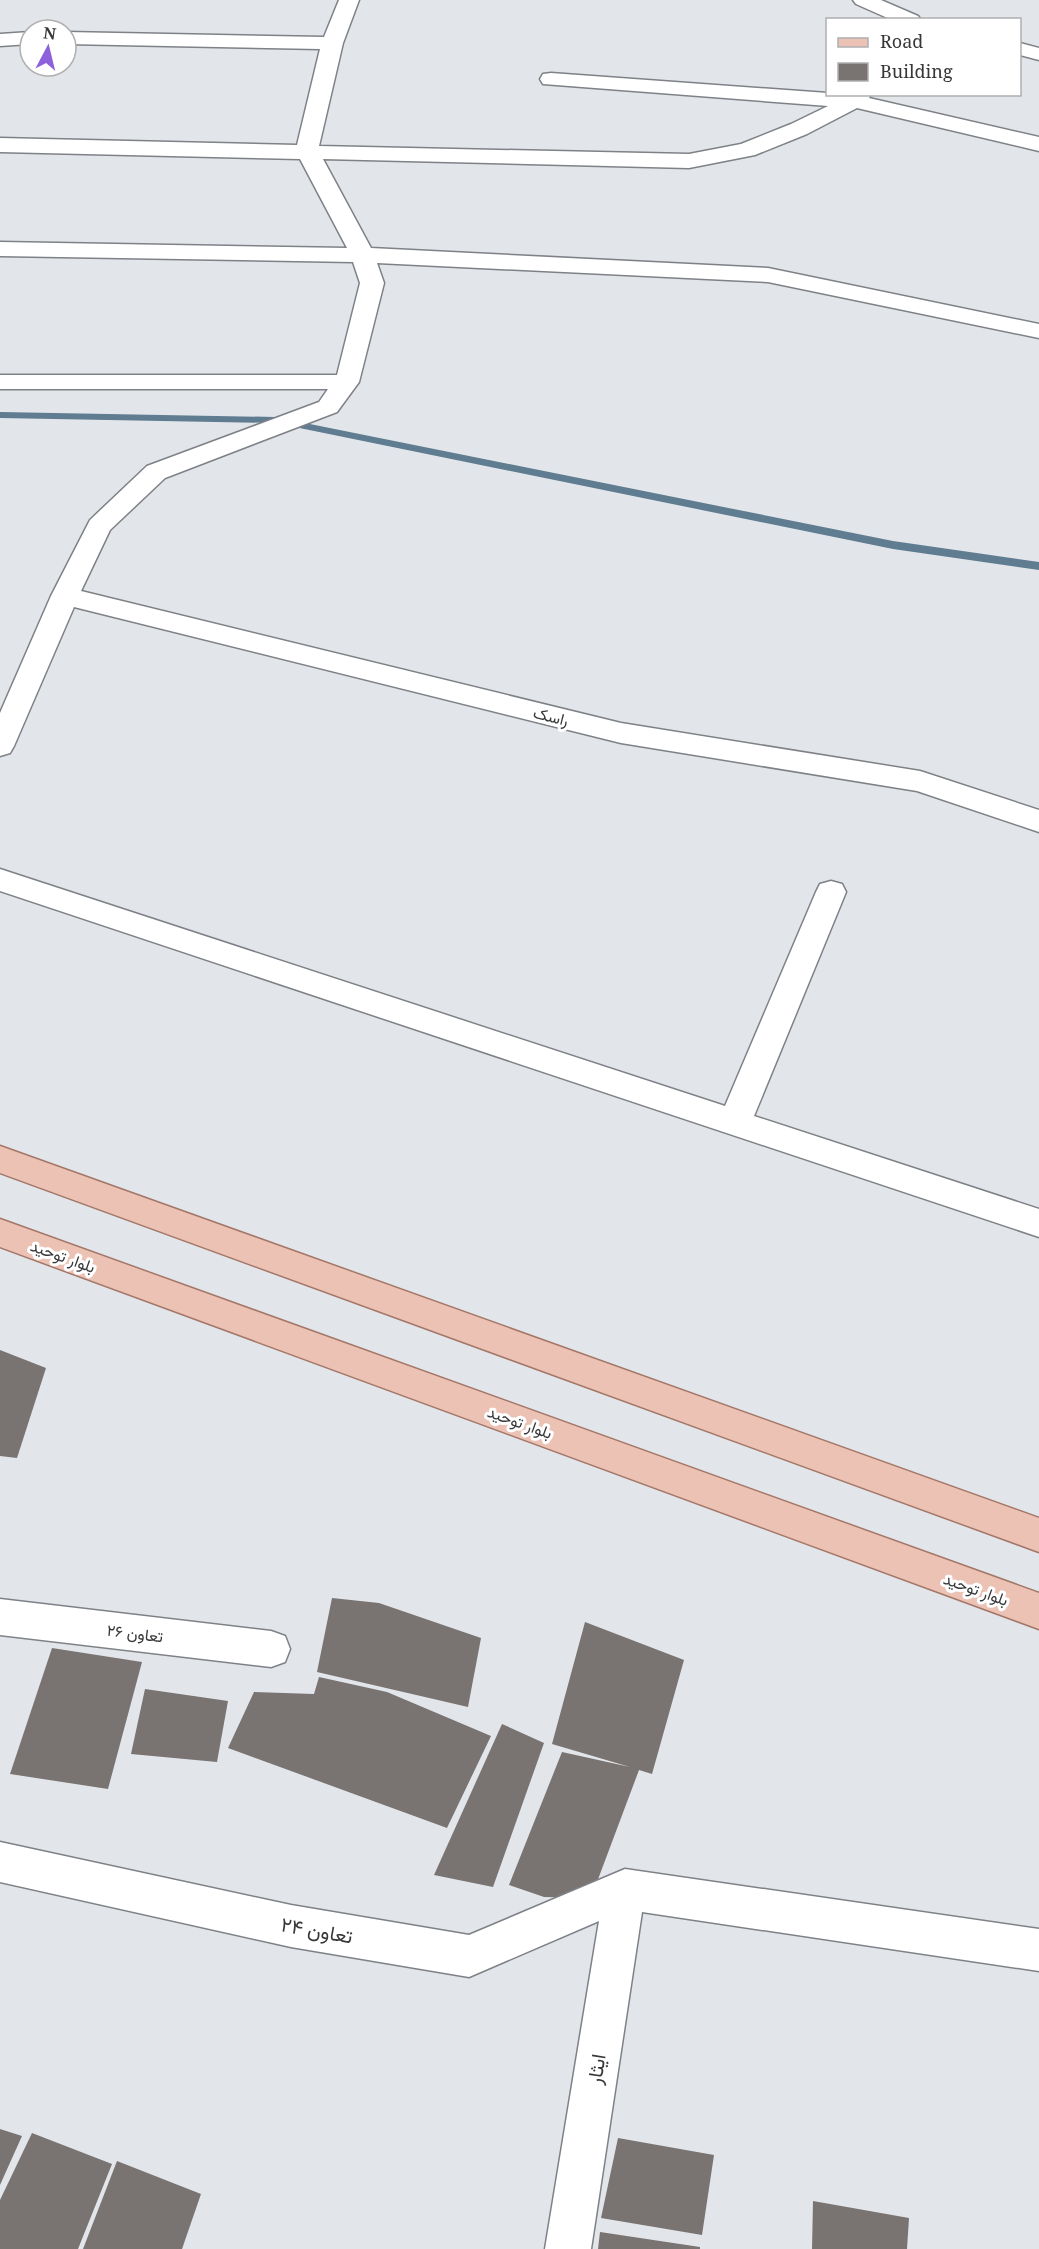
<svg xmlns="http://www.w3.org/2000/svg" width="1039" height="2249" font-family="'Noto Serif',Vazirmatn,serif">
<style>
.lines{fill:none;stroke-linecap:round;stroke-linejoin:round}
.stream{fill:#5f7c90;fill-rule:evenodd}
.building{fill:#797371}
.minor-casing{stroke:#7e8186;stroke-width:3}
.major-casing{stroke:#a47768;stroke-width:3}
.minor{fill:#fff;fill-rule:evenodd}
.major{fill:#ecc2b4;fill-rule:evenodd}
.labels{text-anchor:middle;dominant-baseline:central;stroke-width:6;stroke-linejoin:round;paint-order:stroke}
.street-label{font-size:16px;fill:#363739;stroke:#fff}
.near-street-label{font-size:20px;fill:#363739;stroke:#fff}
</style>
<rect width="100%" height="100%" fill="#e2e6eb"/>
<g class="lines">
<!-- stream -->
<path class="stream" d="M 0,412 L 275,417 L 893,541 L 1039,562 L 1039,570 L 893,549 L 275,423 L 0,418 Z"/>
</g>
<!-- building -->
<g class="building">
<path d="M 0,1350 L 46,1368 L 17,1458 L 0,1456 Z"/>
<path d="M 332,1598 L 379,1603 L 481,1638 L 468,1707 L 317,1672 Z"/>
<path d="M 585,1622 L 684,1660 L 652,1774 L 639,1770 L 591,1898 L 544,1897 L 509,1885 L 562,1752 L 630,1767 L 552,1744 Z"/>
<path d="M 52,1648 L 142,1662 L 108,1789 L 10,1774 Z"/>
<path d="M 319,1677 L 387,1692 L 491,1736 L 447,1828 L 228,1748 L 254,1692 L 314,1694 Z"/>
<path d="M 145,1689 L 228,1701 L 217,1762 L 131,1754 Z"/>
<path d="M 502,1724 L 544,1743 L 493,1887 L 434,1875 Z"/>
<path d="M 0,2129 L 22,2136 L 0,2185 Z"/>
<path d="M 32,2133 L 112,2164 L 78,2249 L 0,2249 L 0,2200 Z"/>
<path d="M 618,2138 L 714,2155 L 702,2235 L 601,2218 Z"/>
<path d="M 117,2161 L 201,2194 L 182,2249 L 83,2249 Z"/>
<path d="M 813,2201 L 909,2218 L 907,2249 L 812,2249 Z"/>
<path d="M 600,2232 L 700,2247 L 700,2249 L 598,2249 Z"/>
</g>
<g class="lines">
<defs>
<g id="minor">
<path d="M 339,0 L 359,0 L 343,43 L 319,146 L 689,154 L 741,144 L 791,124 L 828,106 L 543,84 L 540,79 L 543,74 L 551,73 L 828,93 L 828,94 L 871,94 L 869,98 L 1039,137 L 1039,151 L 857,108 L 807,134 L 755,155 L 689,168 L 323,159 L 371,248 L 768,268 L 1039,324 L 1039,338 L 768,282 L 377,263 L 384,283 L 359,382 L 337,412 L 165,478 L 110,530 L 81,591 L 621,723 L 920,771 L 1039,810 L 1039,832 L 917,791 L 621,743 L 74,607 L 14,746 L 10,753 L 0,756 L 0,713 L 51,596 L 90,520 L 147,466 L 319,402 L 328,389 L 0,389 L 0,375 L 337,375 L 360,283 L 353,262 L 0,256 L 0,242 L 347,248 L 300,159 L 0,152 L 0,138 L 297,145 L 320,49 L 66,44 L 66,32 L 324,37 Z"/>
<path d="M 853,0 L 881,0 L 918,16 L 921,20 L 892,20 L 856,4 Z"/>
<path d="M 30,32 L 30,44 L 0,46 L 0,34 Z"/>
<path d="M 1020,43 L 1039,48 L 1039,60 L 1020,55 Z"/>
<path d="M 0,869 L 725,1106 L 816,892 L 820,884 L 831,881 L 842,884 L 846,892 L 754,1116 L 1039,1209 L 1039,1237 L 0,891 Z"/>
<path d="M 0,1599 L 271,1631 L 285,1636 L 290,1649 L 285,1662 L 271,1667 L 0,1635 Z"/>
<path d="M 0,1842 L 291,1905 L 469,1935 L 625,1869 L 1039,1929 L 1039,1971 L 642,1912 L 591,2249 L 545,2249 L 599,1921 L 469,1977 L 291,1947 L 0,1882 Z"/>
</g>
<g id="major">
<path d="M 0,1146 L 1039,1518 L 1039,1552 L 0,1173 Z"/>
<path d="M 0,1219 L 1039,1593 L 1039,1629 L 0,1247 Z"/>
</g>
</defs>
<!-- minor casing -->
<use href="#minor" class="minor-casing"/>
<!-- major casing -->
<use href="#major" class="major-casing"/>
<!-- minor -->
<use href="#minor" class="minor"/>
<!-- major -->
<use href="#major" class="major"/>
</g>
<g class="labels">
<!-- street labels -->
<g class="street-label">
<text transform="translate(551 716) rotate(14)">راسک</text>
<text transform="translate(63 1256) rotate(20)">بلوار توحید</text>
<text transform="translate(520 1422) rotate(20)">بلوار توحید</text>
<text transform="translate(976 1589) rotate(20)">بلوار توحید</text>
<text transform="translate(135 1633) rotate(7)">تعاون ۲۶</text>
</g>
<!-- near-street labels -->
<g class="near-street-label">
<text transform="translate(317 1930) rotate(10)">تعاون ۲۴</text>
<text transform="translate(596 2069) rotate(-81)">ایثار</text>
</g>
</g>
<!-- legend -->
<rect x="826" y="18" width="195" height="78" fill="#ffffff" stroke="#afafb0" stroke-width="1.5"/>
<rect x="838" y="38" width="30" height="9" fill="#ecc2b4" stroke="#afafb0" stroke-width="1.5"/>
<text x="880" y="48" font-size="18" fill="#363739">Road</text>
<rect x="838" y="63" width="30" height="18" fill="#797371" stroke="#afafb0" stroke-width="1.5"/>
<text x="880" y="78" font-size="18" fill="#363739">Building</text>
<!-- north arrow -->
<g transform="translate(48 48) rotate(7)"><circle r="28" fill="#ffffff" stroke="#afafb0" stroke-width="1.5"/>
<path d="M0-4.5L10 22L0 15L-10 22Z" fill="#8c61db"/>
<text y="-9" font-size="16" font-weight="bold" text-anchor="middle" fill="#363739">N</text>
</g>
</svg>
